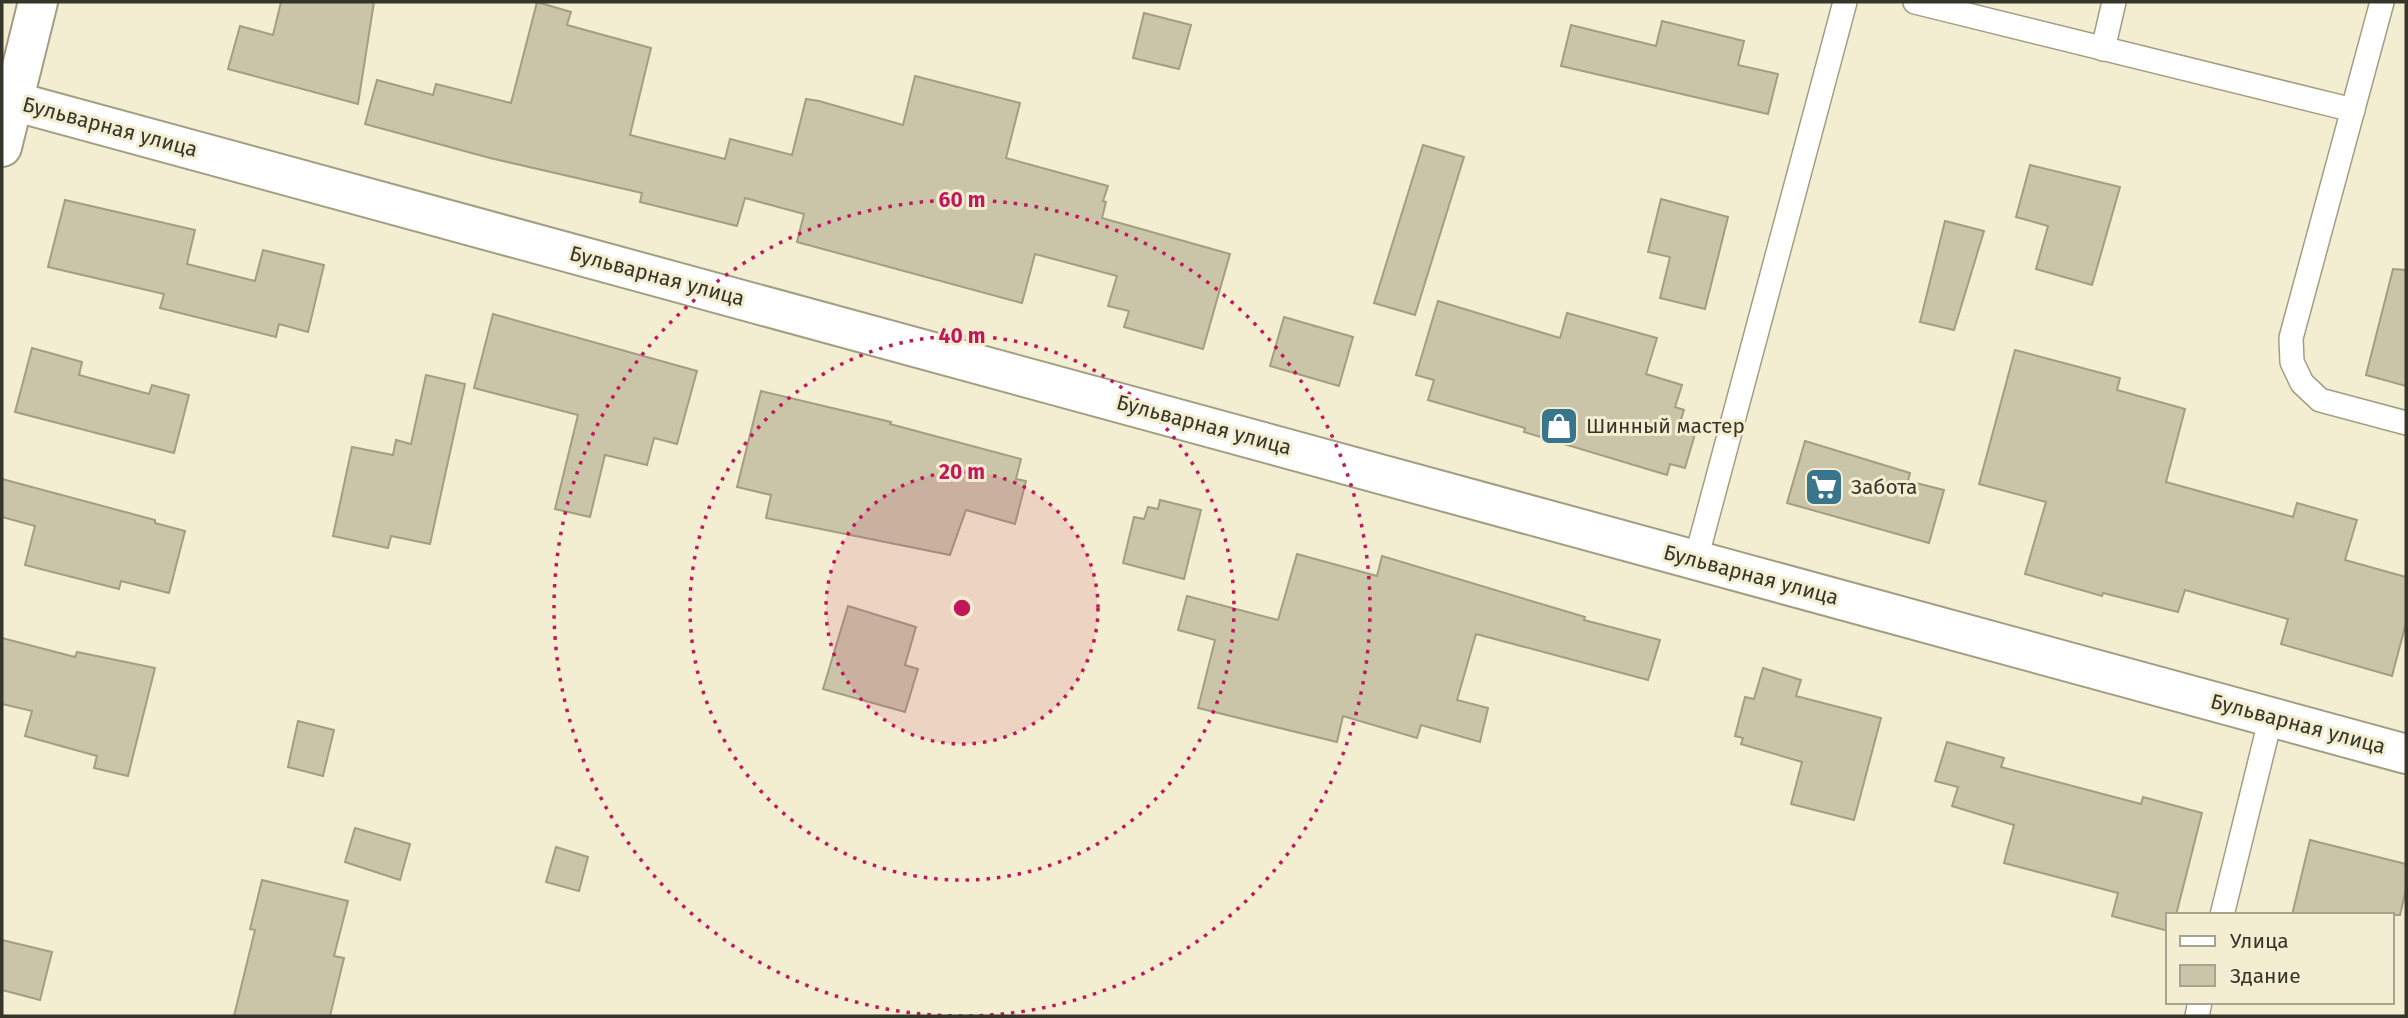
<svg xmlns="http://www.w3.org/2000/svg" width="2408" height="1018" font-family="'Fira Sans',sans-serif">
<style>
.building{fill:#cac5a9;stroke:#a39e83;stroke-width:2}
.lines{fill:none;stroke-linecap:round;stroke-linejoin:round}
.service-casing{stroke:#a39e83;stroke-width:26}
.minor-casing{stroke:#a39e83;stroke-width:42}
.secondary-casing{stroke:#a39e83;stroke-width:42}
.service{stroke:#fff;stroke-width:23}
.minor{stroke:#fff;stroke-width:38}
.secondary{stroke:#fff;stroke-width:38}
.ring{fill:none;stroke:#c2185b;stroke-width:3.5;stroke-dasharray:3.5 7}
.labels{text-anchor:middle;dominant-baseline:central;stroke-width:6;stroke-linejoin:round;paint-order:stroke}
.street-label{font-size:21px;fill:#363529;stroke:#f3eed1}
.poi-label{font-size:21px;fill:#363529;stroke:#f3eed1;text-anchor:start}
.centre{fill:#c2185b;stroke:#f3eed1;stroke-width:3.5}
.ring-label{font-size:21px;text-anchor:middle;font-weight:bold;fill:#c2185b;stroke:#f3eed1;stroke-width:6;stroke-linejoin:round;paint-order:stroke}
</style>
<rect width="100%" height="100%" fill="#f3eed1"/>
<!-- building -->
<g class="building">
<path d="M 281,2 L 374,2 L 358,104 L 228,69 L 240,26 L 273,35 Z"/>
<path d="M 537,2 L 571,12 L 567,25 L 651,48 L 630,135 L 725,159 L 730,139 L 792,155 L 806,99 L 819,101 L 903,125 L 915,76 L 1020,103 L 1006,158 L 1108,186 L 1103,201 L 1106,202 L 1102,218 L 1230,254 L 1203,349 L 1124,327 L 1129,311 L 1108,306 L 1117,276 L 1035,254 L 1022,303 L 797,242 L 804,214 L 745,198 L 737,226 L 640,202 L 642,193 L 490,158 L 365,124 L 377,80 L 433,95 L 436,84 L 511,103 Z"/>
<path d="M 1144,13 L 1191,25 L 1179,69 L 1133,58 Z"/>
<path d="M 1662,21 L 1744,41 L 1738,65 L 1778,74 L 1768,114 L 1561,66 L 1571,25 L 1656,46 Z"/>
<path d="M 1423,145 L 1464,157 L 1415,315 L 1374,303 Z"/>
<path d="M 2030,165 L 2120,187 L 2092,285 L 2036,269 L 2048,226 L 2016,217 Z"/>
<path d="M 1661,199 L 1728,217 L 1705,309 L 1660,298 L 1670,257 L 1648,252 Z"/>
<path d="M 65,200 L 195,230 L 187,264 L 255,281 L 263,250 L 324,265 L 308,332 L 279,324 L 276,337 L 160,308 L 164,294 L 48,267 Z"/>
<path d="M 1945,221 L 1984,231 L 1954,330 L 1920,322 Z"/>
<path d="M 2393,269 L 2406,270 L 2406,386 L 2366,375 Z"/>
<path d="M 1438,301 L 1560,338 L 1567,313 L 1657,338 L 1646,374 L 1682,385 L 1675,407 L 1684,410 L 1678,429 L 1695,434 L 1685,468 L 1670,464 L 1667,475 L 1524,432 L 1525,428 L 1428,400 L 1434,380 L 1416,375 Z"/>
<path d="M 493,314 L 697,371 L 677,444 L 654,438 L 647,465 L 605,455 L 590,517 L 555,509 L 578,415 L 474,388 Z"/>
<path d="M 1284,317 L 1353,337 L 1339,386 L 1270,366 Z"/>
<path d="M 32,348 L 82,362 L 79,375 L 149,394 L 152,385 L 189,395 L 174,453 L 15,412 Z"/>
<path d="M 2015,350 L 2120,378 L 2117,390 L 2185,409 L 2166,482 L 2293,517 L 2297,503 L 2357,520 L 2345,560 L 2406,577 L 2406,623 L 2392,676 L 2281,644 L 2288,619 L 2185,590 L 2178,612 L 2103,593 L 2102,596 L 2025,574 L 2046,502 L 1979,484 Z"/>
<path d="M 426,375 L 465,384 L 430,544 L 391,536 L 388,548 L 333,536 L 352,447 L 393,455 L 396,440 L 411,444 Z"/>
<path d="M 761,391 L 891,422 L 890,424 L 1021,459 L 1016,479 L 1026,481 L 1015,524 L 966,510 L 950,555 L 766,518 L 771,495 L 737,487 Z"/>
<path d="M 1805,441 L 1910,473 L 1908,481 L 1944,490 L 1929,543 L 1787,503 Z"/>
<path d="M 2,479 L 155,520 L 155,523 L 185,531 L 169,593 L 121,581 L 119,589 L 25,565 L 35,526 L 2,517 Z"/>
<path d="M 1160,500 L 1201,510 L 1184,579 L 1123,563 L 1134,517 L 1144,519 L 1148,507 L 1158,509 Z"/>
<path d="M 1297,554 L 1377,576 L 1382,556 L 1585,617 L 1584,620 L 1660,640 L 1648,680 L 1476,634 L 1457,700 L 1488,708 L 1480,742 L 1421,725 L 1417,738 L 1343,716 L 1337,742 L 1198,708 L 1215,640 L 1178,630 L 1187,596 L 1278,620 Z"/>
<path d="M 848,606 L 916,627 L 905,665 L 918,669 L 905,712 L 823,689 Z"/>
<path d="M 2,638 L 75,657 L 77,652 L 155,668 L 128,776 L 94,768 L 97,756 L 25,736 L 32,711 L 2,704 Z"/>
<path d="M 1763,668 L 1801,680 L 1796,696 L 1881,718 L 1854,820 L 1791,804 L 1802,762 L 1741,744 L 1743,738 L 1735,736 L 1745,697 L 1754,699 Z"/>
<path d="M 298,721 L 334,730 L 323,776 L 288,767 Z"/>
<path d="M 1947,742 L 2004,758 L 2001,767 L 2141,804 L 2143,797 L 2202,813 L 2176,915 L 2168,915 L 2168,931 L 2112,916 L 2118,893 L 2004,863 L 2014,825 L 1952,806 L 1958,787 L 1935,781 Z"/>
<path d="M 355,828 L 410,844 L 400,880 L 345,862 Z"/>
<path d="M 2310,840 L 2406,864 L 2406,890 L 2400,915 L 2292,915 Z"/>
<path d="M 556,847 L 588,857 L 579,891 L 546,882 Z"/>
<path d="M 262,880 L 348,901 L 334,956 L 344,958 L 330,1016 L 234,1016 L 255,930 L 250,929 Z"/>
<path d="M 2,940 L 52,952 L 40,1000 L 2,990 Z"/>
</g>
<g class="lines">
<defs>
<g id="service">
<path d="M 1915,2 L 2353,110"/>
<path d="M 2382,2 L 2291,338 L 2292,362 L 2302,383 L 2320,400 L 2406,423"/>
<path d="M 2103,49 L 2114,2"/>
<path d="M 1696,559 L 1845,2"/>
<path d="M 2222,915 L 2271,717"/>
<path d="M 2197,1016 L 2200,1002"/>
</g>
<path id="minor" d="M 2,98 L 2406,754"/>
<path id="secondary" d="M 2,147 L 38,2"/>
</defs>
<!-- service casing -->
<use href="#service" class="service-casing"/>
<!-- minor casing -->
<use href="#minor" class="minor-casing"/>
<!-- secondary casing -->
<use href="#secondary" class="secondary-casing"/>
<!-- service -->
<use href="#service" class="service"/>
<!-- minor -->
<use href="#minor" class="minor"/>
<!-- secondary -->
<use href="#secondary" class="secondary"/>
</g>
<!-- distance rings -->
<circle cx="962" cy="608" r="136" fill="#c2185b" fill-opacity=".12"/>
<g class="ring">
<circle cx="962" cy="608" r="136"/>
<circle cx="962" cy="608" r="272"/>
<circle cx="962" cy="608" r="408"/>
</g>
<!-- icons -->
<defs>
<symbol id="shop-square" viewBox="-11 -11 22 22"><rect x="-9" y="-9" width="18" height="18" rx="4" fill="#39758c" stroke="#f3eed1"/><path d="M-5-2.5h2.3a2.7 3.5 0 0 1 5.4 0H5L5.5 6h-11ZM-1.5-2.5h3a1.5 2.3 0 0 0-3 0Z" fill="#fff"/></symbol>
<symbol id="supermarket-square" viewBox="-11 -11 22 22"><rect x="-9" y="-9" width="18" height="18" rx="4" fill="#39758c" stroke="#f3eed1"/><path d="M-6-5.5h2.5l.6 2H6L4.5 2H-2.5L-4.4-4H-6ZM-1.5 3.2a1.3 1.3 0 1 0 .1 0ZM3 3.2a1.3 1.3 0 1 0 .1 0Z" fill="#fff"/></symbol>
</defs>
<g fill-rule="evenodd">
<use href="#shop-square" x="1537" y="404" width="44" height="44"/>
<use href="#supermarket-square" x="1802" y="465" width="44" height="44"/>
</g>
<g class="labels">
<!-- street labels -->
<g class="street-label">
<text transform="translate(110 127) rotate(15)">Бульварная улица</text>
<text transform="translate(657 276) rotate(15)">Бульварная улица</text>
<text transform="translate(1204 425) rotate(15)">Бульварная улица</text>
<text transform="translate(1751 575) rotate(15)">Бульварная улица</text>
<text transform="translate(2298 724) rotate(15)">Бульварная улица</text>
</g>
<!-- poi labels -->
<g class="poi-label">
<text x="1586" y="426">Шинный мастер</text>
<text x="1851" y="487">Забота</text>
</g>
</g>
<circle cx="962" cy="608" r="10" class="centre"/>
<g class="ring-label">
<text x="962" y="207">60 m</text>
<text x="962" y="343">40 m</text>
<text x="962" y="479">20 m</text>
</g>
<!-- border -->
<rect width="2408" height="1018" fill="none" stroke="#363529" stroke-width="7"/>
<!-- legend -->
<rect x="2166" y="913" width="228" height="91" fill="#f3eed1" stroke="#a7a48e" stroke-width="2"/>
<rect x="2180" y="936" width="35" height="10" fill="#ffffff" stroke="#a7a48e" stroke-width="2"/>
<text x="2230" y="948" font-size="21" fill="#363529">Улица</text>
<rect x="2180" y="965" width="35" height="21" fill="#cac5a9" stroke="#a7a48e" stroke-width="2"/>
<text x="2230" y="983" font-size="21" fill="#363529">Здание</text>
</svg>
